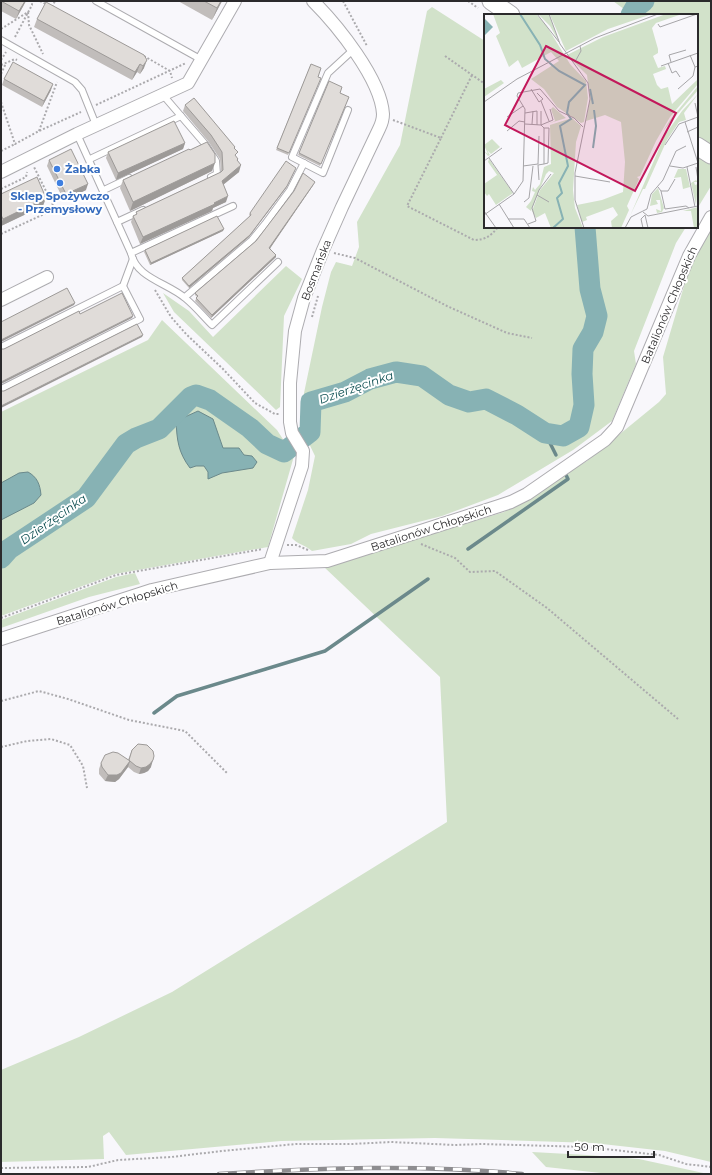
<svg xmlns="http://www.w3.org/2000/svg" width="712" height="1175" font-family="Montserrat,sans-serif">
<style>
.green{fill:#d2e2ca}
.water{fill:#87b2b4;stroke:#6b898b}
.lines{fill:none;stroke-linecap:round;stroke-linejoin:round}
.stream{stroke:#6b898b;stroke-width:3.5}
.river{stroke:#87b2b4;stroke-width:21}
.lane-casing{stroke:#adacb0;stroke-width:8}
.street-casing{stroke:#adacb0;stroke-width:14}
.secondary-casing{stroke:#adacb0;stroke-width:19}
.path{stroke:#abaaad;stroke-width:2;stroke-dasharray:2 2;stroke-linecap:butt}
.lane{stroke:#fff;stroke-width:6}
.street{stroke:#fff;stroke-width:12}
.secondary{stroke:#fff;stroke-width:17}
.rail-casing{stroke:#8e8d90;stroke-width:4.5}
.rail{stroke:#fff;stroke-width:3;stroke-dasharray:9;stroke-linecap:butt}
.wall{fill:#c1bdbb}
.shaded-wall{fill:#9d9a98}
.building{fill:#e0dcd9;stroke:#9d9a98}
.shop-dot{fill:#3f7fe0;stroke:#fff;stroke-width:1.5}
.labels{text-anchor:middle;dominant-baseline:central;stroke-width:4;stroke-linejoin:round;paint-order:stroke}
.shop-label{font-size:11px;font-weight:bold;fill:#366cbe;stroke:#fff;text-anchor:start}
.street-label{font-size:11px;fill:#2b2a2c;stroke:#fff}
.water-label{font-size:12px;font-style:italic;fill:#0b4d50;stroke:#fff}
.inset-river{fill:none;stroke:#87b2b4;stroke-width:2}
.inset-road{fill:none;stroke:#a6a5a8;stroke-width:1}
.view{fill:#c2185b;fill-opacity:0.15;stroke:#c2185b;stroke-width:2}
.inset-edge{fill:none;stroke:#2b2a2c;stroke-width:2}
</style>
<rect width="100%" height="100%" fill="#f8f7fb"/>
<!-- green -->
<g class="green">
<path d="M 613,1 L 711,1 L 711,186 L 697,209 L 697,15 L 632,15 Z"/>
<path d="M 432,7 L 485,41 L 485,227 L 686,227 L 676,243 L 634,351 L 636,364 L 612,421 L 573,450 L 498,495 L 442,516 L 371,534 L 351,544 L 312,551 C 305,545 297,544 292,538 L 308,490 L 315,456 L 302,429 L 304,393 L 322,307 L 331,272 L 336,262 L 352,266 L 359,247 L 357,222 L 400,145 L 427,11 Z"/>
<path d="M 711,221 L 711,1162 L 665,1151 L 593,1143 L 435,1138 L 281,1141 L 126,1155 L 109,1132 L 103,1136 L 104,1159 L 1,1162 L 1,1070 L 79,1037 L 172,992 L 447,822 L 440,677 L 324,567 L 504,512 L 587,461 L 659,402 L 666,394 L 663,357 L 695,249 Z"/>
<path d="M 286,266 L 302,279 L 284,316 L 280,407 L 276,410 L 174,312 L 163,293 L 189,311 L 213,337 Z"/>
<path d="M 162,320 L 277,430 L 294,456 L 268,547 L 115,574 L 1,616 L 1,412 L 148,340 Z"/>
<path d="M 135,573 L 140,584 L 89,597 L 1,628 L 1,620 L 116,577 Z"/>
<path d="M 532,1152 L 587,1155 L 639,1159 L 708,1174 L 610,1174 L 546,1167 Z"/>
</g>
<!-- water -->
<g class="water">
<path d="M 198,411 L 213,419 L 223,448 L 239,448 L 244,455 L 252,456 L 257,462 L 253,468 L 222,473 L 208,479 L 208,472 L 204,466 L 196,466 L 190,468 C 178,452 177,440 176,421 Z"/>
<path d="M 28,472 C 37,477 40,484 41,495 L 34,503 L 1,520 L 1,483 L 19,473 Z"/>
</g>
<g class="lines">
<!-- stream -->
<g class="stream">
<path d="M 545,433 L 556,455"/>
<path d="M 468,549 L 568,479 L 564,471"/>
<path d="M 154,713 L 177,696 L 325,651 L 428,579"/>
</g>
<!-- river -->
<g class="river">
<path d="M 631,15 L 635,8 L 644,1"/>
<path d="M 1,558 L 9,549 L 86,498 L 126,444 L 136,438 L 159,429 L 191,397 L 196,395 L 210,400 L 250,428 L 267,444 L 284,452 L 310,432 L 311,402 L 345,392 L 370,379 L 396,372 L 422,376 L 449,395 L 469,402 L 486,399 L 517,415 L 545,433 L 563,436 L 579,427 L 584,405 L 582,374 L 583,349 L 593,332 L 597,316 L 590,289 L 585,227"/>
</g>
<defs>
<g id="lane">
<path d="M 96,1 L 202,60"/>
<path d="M 1,40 L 75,82 L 82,90 L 96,125"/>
<path d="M 163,95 L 205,144 L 216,161 L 217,174 L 211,177"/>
<path d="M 348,110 L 323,173 L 292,157 L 328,73 L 353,50"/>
<path d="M 77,134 L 131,253 C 136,278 168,283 185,298 C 195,306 203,316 212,325 L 278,262"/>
<path d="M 90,159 L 181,116"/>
<path d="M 104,190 L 129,178"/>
<path d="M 117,222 L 143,210"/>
<path d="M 131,253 L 233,206"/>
<path d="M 185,297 L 252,240 L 265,224 L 290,190 L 304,163"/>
<path d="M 1,347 L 123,286 L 133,259"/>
<path d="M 1,389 L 140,319 L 123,286"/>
</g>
<g id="street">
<path d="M 1,172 L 77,134 L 188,83 L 235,1"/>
<path d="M 1,300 L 47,277"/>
<path d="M 270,563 L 302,466 L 303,451 L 292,433 L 290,422 L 290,383 L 295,331 L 304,298 L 323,250 L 342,207 L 379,129 C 381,125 383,119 383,114 C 381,79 337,25 313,1"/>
<path d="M 1,639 L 152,590 L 270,563 L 327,561 L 499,506 L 511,502 L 527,494 L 605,440 L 617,427 L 689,256 L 711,217"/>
</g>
<g id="secondary">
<path d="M 491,1 L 511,15"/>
<path d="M 697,146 L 711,155"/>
</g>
</defs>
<!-- lane casing -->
<use href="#lane" class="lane-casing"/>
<!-- street casing -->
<use href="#street" class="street-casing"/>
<!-- secondary casing -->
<use href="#secondary" class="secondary-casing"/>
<!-- path -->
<g class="path">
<path d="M 40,1 L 46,4"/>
<path d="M 343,1 L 367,46"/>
<path d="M 468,1 L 478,8"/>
<path d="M 52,7 L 55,1"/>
<path d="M 1,29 L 28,12 L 29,25 L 43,54"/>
<path d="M 15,37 L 32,5 L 32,1"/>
<path d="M 144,56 L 170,71 L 172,78"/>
<path d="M 445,56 L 485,84"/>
<path d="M 1,60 L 6,52"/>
<path d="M 1,65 L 15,59 L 17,60"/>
<path d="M 1,74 L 6,63"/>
<path d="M 1,102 L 15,144 L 39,131 L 81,112"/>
<path d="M 96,105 L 186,63"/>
<path d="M 393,120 L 441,138 L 407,206 L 474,240 C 485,240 491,236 498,227"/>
<path d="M 39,131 L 57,82"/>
<path d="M 441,138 L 472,75"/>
<path d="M 1,151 L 15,144"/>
<path d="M 1,189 L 26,177 L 27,172"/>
<path d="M 1,234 L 55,209 L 34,167"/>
<path d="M 334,253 L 355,258 L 447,306 L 507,333 L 532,338"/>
<path d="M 155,290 L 171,317 L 186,334 L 223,369 L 255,403 L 275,414 L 279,414"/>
<path d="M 312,317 L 318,296"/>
<path d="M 421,544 L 455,558 L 470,572 L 495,571 L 547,608 L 678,719"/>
<path d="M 287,545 L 296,545 L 308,550"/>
<path d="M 1,618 L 116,575 L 263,549"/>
<path d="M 1,701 L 39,691 L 68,699 L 129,720 L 185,731 L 227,773"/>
<path d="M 1,747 L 27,741 L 51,739 L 70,745 L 83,766 L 87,788"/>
<path d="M 1,1168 L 88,1167 L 118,1160 L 171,1157 L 222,1151 L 296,1144 L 352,1144 L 391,1142 L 455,1145 L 482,1144 L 587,1147 L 659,1155 L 686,1164 L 711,1167"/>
</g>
<!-- lane -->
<use href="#lane" class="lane"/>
<!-- street -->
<use href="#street" class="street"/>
<!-- secondary -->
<use href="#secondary" class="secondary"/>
<defs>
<path id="rail" d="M 219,1174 C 319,1168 422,1164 522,1174"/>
</defs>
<!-- rail casing -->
<use href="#rail" class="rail-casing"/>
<!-- rail -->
<use href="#rail" class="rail"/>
</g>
<!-- wall -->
<g class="wall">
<path d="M 1,1 L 26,1 L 16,19 L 1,11 Z"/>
<path d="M 178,1 L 222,1 L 212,20 Z"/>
<path d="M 37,19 L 144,55 L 144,68 L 140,74 L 137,72 L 132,80 L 34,27 Z"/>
<path d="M 311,64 L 318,77 L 288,155 L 276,150 Z"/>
<path d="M 4,79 L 51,90 L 42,107 L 2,85 Z"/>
<path d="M 329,81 L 340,93 L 349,97 L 320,166 L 298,155 Z"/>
<path d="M 185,105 L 238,159 L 238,161 L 239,172 L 223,185 L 226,202 L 213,208 L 212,211 L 140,244 L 131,222 L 133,216 L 136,215 L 136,212 L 221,172 L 220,159 L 208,141 L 183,111 Z"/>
<path d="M 185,143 L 183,149 L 116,180 L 106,158 L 108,152 Z"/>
<path d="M 190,150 L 212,171 L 130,211 L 120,188 L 123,180 Z"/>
<path d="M 49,160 L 86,190 L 64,201 L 47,166 Z"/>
<path d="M 295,170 L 286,188 L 261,221 L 249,237 L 189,288 L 182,280 L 182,278 L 250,216 L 249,215 L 250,213 Z"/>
<path d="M 314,184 L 270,248 L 276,257 L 211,318 L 195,301 L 197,297 L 195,295 L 195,293 L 256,241 Z"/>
<path d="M 1,194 L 43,206 L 1,226 Z"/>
<path d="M 223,231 L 150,265 L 145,254 L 144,252 L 145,250 Z"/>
<path d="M 132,750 L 151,767 L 148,771 L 144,773 L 139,774 L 134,772 L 128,767 L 119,779 L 115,782 L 105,781 L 99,774 L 99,769 L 101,763 L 128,760 Z"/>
</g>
<!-- shaded-wall -->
<g class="shaded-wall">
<path d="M 25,1 L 26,1 L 16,19 L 19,11 Z"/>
<path d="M 221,1 L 222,1 L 212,20 L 217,8 Z"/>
<path d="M 147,60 L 144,68 L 140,74 L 143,66 Z"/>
<path d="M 140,64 L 137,72 L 132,80 L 135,72 Z"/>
<path d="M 53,84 L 51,90 L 42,107 L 44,101 Z"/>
<path d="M 185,143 L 183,149 L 116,180 L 118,173 Z"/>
<path d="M 215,163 L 212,171 L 130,211 L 133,202 Z"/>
<path d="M 241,165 L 239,172 L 219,188 L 222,181 Z"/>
<path d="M 295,170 L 286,188 L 261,221 L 249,237 L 189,288 L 189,286 Z"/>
<path d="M 315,182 L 314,184 L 269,250 L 269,248 Z"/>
<path d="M 88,184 L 86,190 L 64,201 L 66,194 Z"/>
<path d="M 228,196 L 226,202 L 213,208 L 212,211 L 140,244 L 143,237 Z"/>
<path d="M 46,198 L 43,206 L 1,226 L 1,224 L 3,219 Z"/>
<path d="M 224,229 L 223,231 L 150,265 L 151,263 Z"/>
<path d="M 276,255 L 276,257 L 211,318 L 212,315 Z"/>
<path d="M 75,303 L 74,305 L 1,342 L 1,340 Z"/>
<path d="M 133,316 L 132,318 L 1,384 L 1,382 Z"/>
<path d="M 143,335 L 142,337 L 1,408 L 1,406 Z"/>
<path d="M 153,760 L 151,767 L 148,771 L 144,773 L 139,774 L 141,768 Z"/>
<path d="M 130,761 L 128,767 L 119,779 L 115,782 L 105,781 L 108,775 Z"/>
</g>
<!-- building -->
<g class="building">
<path d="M 1,1 L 25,1 L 19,11 Z"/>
<path d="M 204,1 L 221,1 L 217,8 Z"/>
<path d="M 46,2 L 144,55 L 147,60 L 143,66 L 140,64 L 135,72 L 37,19 Z"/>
<path d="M 13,62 L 53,84 L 44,101 L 4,79 Z"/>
<path d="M 311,64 L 321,68 L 318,77 L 321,78 L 289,153 L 277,148 Z"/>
<path d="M 329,81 L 342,87 L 340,93 L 349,97 L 321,164 L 299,153 Z"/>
<path d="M 194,98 L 235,147 L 234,148 L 238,152 L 235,155 L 238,159 L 237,160 L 241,165 L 222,181 L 228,196 L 214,203 L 215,204 L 143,237 L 133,216 L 137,214 L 136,212 L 221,172 L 223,170 L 222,152 L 211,135 L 185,105 Z"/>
<path d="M 174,121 L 185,143 L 118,173 L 108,152 Z"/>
<path d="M 207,142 L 215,154 L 215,163 L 133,202 L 123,180 L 189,149 L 190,150 Z"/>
<path d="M 71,149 L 88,184 L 66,194 L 49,160 Z"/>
<path d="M 286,161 L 296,168 L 287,186 L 262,219 L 250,235 L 189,286 L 182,278 L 251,215 L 250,213 Z"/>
<path d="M 303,173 L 315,182 L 269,248 L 276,255 L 212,315 L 196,298 L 198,296 L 195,293 L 256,241 L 294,191 Z"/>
<path d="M 37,177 L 46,198 L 3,219 L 1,215 L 1,194 Z"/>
<path d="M 217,216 L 224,229 L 151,263 L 145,250 Z"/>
<path d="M 67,288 L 75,303 L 1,340 L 1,322 Z"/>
<path d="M 122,293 L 133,316 L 1,382 L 1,349 L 4,349 L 79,311 L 80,314 Z"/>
<path d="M 137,324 L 143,335 L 1,406 L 1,391 L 4,391 Z"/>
<path d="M 138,744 L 147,745 L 153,751 L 154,756 L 153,760 L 150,764 L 146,767 L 141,768 L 136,766 L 130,761 L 121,773 L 117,775 L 108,775 L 102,767 L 101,763 L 105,755 L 113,752 L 118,753 L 130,761 L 129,760 L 132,750 Z"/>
</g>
<!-- markers -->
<g class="shop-dot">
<circle cx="57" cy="169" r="4"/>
<circle cx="60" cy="183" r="4"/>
</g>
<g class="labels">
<!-- shop labels -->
<g class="shop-label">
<text x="65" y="169">Żabka</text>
<text x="60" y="196" text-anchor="middle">Sklep Spożywczo<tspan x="60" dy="13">- Przemysłowy</tspan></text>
</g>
<!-- street labels -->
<g class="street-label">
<text transform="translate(316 270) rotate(-69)">Bosmańska</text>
<text transform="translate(669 305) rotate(-67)">Batalionów Chłopskich</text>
<text transform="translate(431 528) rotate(-18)">Batalionów Chłopskich</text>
<text transform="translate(117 603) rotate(-17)">Batalionów Chłopskich</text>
</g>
<!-- water labels -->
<g class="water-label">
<text transform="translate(356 387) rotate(-19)">Dzierżęcinka</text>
<text transform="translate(53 519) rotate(-35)">Dzierżęcinka</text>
</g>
</g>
<!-- overview -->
<g transform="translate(484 14)">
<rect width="214" height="214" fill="#f8f7fb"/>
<path d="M 9,0 L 52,0 L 62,11 L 86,50 L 102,67 L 104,84 L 100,108 L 97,109 L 73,93 L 60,75 L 47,65 L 75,47 L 67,38 L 38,54 L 34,46 L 25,53 L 12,22 L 16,19 ZM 54,0 L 65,0 L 75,28 L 66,12 ZM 168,0 L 124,15 L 82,37 L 66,1 ZM 182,0 L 198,0 L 172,9 L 168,14 L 174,35 L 174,39 L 169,42 L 174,54 L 181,52 L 182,55 L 169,60 L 173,71 L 177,75 L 184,73 L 188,90 L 214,65 L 214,70 L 186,103 L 172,127 L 156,162 L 153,163 L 155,165 L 143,192 L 145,196 L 137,214 L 128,214 L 127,207 L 134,201 L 129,193 L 102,203 L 103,206 L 98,208 L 93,191 L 118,186 L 139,178 L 141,148 L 137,108 L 121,101 L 102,107 L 106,84 L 103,61 L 83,41 L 119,23 ZM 17,66 L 20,69 L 0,83 L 0,75 ZM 214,72 L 214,76 L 179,117 L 186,106 ZM 214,80 L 200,99 L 202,106 L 195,108 L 183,126 L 161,175 L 159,175 L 146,202 L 181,121 L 198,97 ZM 69,93 L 82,104 L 63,110 L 71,107 L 67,95 ZM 88,104 L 97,112 L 92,128 L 89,176 L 91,194 L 99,214 L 67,214 L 61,199 L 52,204 L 48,197 L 56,176 L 70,159 L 65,157 L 62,160 L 47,197 L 42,193 L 47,187 L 51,178 L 48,177 L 49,173 L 51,176 L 56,170 L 60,153 L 67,150 L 66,111 ZM 8,125 L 16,133 L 7,140 L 3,136 L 6,141 L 4,142 L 0,137 L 4,140 L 0,131 ZM 5,145 L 29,179 L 12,191 L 5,180 L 3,182 L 0,178 L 0,170 L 13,161 L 18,168 L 4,148 ZM 194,155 L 202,155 L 206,173 L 199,175 L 197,163 L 190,164 ZM 212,166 L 214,168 L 210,168 L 211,171 L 214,170 L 212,191 L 207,169 ZM 174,174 L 180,194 L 178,198 L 173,199 L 172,195 L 177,197 L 176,186 L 172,186 L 174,190 L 166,192 L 168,180 ZM 214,193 L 214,214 L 210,214 L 207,197 L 199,197 Z" fill="#d2e2ca"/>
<path d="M 1,5 L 9,13 L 0,22 L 0,5 Z" fill="#87b2b4"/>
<path class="inset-river" d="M 36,0 L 56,31 L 61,45 L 75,57 L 101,71 L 85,88 L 83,99 L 87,105 L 76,112 L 84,152 L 75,169 L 78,179 L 73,184 L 79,205 L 69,214M 106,75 L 109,90M 109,134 L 112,112 L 110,96"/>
<path class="inset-road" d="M 53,0 L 75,28M 65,0 L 76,30 L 104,69 L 106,85 L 91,159 L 91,186 L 100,214M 174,10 L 176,13 L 213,0M 206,41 L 211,53 L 214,52M 92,46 L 97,37 L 96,32M 187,48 L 185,41 L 202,36M 184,49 L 188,59 L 192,57 L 196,63M 177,52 L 214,39M 47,75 L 55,88 L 59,85 L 53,79M 194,75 L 209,62 L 211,53M 57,87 L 65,107M 0,88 L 33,65 L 111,24 L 174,0M 211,89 L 214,103M 41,99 L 53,97 L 53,111M 23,103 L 39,92M 201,108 L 214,149M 41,110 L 57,111 L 69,106 L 66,95M 48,110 L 49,97M 57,111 L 60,114 L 60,150 L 64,149 L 65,114 L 60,114M 57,111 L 57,97M 23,117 L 35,107 L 41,108M 203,118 L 214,113M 181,131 L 195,110 L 214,103M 5,144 L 30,180M 0,147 L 18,134M 39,152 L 54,150 L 55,122M 186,152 L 199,154 L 214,149M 203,153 L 211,193M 212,153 L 214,166M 91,162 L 126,168M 55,166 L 54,151 L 60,150M 174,173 L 177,177 L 184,177 L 191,165M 177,177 L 181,195 L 202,192 L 205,194M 53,181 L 65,188M 40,188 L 45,184 L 49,152M 15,190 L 30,214M 0,197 L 12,214M 159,198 L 164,202 L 214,192M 0,201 L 30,180 L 39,167 L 41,95 L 33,82 L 34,79 L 56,75 L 75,97 L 90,104 L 99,113M 161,201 L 164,214M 24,205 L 40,205 L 46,214M 44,210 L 52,207 L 48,194 L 55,176 L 67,160M 141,214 L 147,203 L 163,195 L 167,180 L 179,166 L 192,137 L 202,132M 159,214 L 157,205 L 161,201"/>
<path class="view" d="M 62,32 L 192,99 L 151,177 L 21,111 Z"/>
<rect width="214" height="214" class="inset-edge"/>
</g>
<!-- border -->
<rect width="712" height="1175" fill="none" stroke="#2b2a2c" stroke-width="4"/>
<!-- scale -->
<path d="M568 1151v6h86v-6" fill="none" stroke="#2b2a2c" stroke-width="2"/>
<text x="574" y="1151" font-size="12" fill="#2b2a2c" stroke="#ffffff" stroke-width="3" paint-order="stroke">50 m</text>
</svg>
